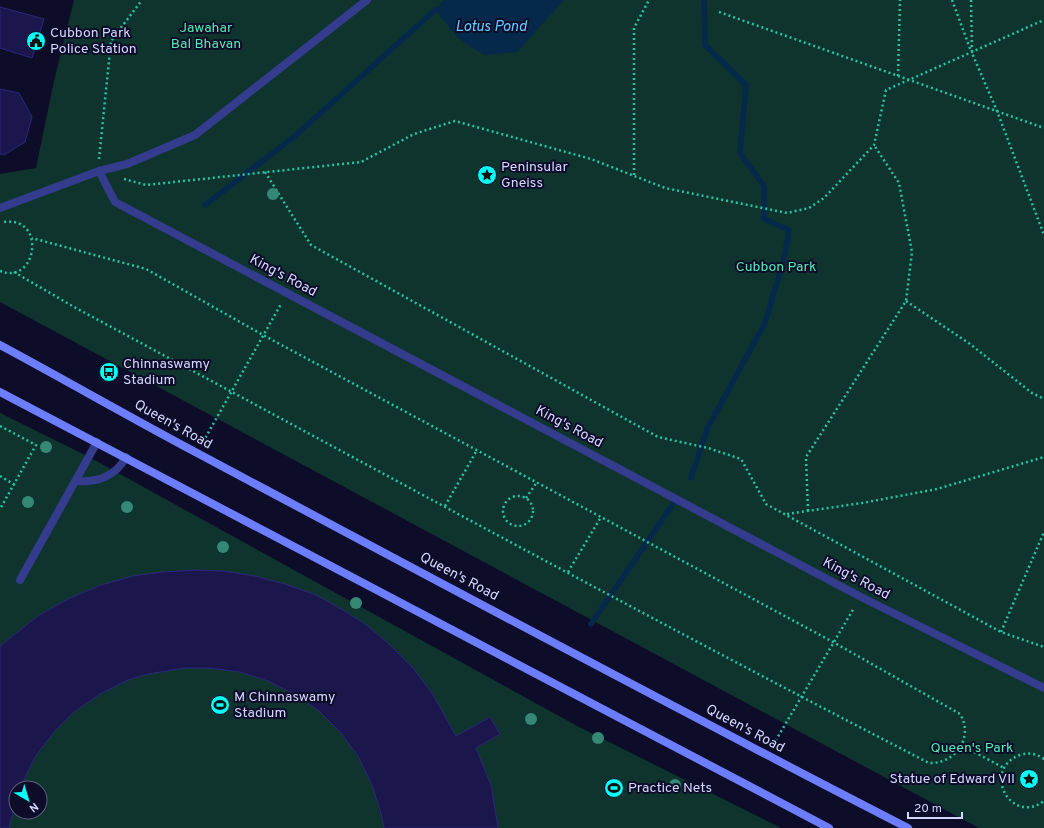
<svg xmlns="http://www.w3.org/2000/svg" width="1044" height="828" font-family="Overpass,sans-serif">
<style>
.green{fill:#0f342e;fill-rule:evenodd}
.water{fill:#05284b}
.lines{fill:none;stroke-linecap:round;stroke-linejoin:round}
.stream{stroke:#05284b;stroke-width:5.5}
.building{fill:#1b174c;stroke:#2c277b}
.path{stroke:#22c6a6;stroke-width:2.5;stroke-dasharray:2 3;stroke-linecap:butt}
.service{stroke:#333c8d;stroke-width:8}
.minor{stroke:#333c8d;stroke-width:8}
.secondary{stroke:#6c7dff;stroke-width:8}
.tree{fill:#348874}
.labels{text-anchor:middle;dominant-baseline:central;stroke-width:4;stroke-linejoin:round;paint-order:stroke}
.park-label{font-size:14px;fill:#54ecb1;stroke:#0e0d29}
.poi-label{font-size:14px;fill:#d5d6ff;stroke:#0e0d29;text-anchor:start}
.street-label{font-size:14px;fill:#d5d6ff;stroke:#0e0d29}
.water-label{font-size:15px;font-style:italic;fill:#63ccff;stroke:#0e0d29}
</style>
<rect width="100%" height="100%" fill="#0e0d29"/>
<!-- green -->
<g class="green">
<path d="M 74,0 L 1044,0 L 1044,828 L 979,828 L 0,302 L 0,174 L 36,168 L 54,81 Z"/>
<path d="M 0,413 L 89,457 L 579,727 L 781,828 L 0,828 ZM 16,788 L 40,788 L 40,812 L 16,812 Z"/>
</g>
<!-- water -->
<path class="water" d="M 444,0 L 564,0 L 517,52 L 484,55 L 458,38 L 435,10 Z"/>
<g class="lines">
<!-- stream -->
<g class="stream">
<path d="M 205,205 L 295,136 L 435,10"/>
<path d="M 691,478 L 707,429 L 765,323 L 784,259 L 789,230 L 764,219 L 764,186 L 740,153 L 746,85 L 705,45 L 704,0"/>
<path d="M 591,624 L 673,504"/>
</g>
</g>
<!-- building -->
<g class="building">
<path d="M 0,7 L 44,19 L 32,58 L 0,48 Z"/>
<path d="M 0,89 L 19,93 L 32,117 L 25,142 L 4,155 L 0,154 Z"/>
<path d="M 193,570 L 224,571 L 255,576 L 285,584 L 316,595 L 343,610 L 368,626 L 391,646 L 413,668 L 432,693 L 456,736 L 490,717 L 500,734 L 476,748 L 491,785 L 498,828 L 384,828 L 381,813 L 372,785 L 358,756 L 341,733 L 319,711 L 294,694 L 268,681 L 240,672 L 209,668 L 185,668 L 148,674 L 128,680 L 100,694 L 74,712 L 54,732 L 35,757 L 20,788 L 16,788 L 16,800 L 9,828 L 0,828 L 0,646 L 38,616 L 68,599 L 101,585 L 133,576 L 162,572 Z"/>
</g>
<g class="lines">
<!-- path -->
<g class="path">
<path d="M 952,0 L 971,51"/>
<path d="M 971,0 L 972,53 L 997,111 L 1044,235"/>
<path d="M 719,12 L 1044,128"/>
<path d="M 898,76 L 900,0"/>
<path d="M 99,159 L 111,41 L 142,0"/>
<path d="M 265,172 L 311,245 L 658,437 L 708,448 L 741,459 L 766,504 L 1001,632 L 1044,647"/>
<path d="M 634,175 L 634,28 L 649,0"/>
<path d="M 124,179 L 146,185 L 361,162 L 414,134 L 455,121 L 591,159 L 665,188 L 787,213 L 809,208 L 824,198 L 874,145 L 886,90 L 1044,20"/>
<path d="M 0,271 C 37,286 47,216 4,222"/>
<path d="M 14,272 L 74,307 C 359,460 642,615 929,763 C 956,764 974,737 960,714 L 833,642 L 263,335 L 146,269 L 32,238"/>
<path d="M 906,301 L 970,344 L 1032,393 L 1044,399"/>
<path d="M 0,426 L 36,445 L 0,509"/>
<path d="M 203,442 L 281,304"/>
<path d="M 0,476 L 15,485"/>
<circle cx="518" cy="511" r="15"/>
<path d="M 526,498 L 537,482"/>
<path d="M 445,506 L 477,450"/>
<path d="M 808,511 L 806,457 L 906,301 L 912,252 L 899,183 L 874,145"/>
<path d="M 787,514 L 862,503 L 937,489 L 1044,457"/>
<path d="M 568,572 L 601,517"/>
<path d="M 1001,632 L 1044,532"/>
<path d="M 773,745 L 854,608"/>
<path d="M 961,745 L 1004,768"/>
<path d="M 1044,759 C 1037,754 1029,752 1020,755 C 981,769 1010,826 1044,801"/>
</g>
<!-- service -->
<g class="service">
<path d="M 76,481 C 97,483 116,476 126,457"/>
<path d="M 20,580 L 97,442"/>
</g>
<!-- minor -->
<g class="minor">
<path d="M 99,171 L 115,202 L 861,597 L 1044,688"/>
<path d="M 0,208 L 99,171 L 127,164 L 195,135 L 367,0"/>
</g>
<!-- secondary -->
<g class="secondary">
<path d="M 0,345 C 67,381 133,419 199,454 C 435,580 670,706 908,828"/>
<path d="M 0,392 L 829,828"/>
</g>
</g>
<!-- trees -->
<g class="tree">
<circle cx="273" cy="194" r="6"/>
<circle cx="46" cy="447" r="6"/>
<circle cx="28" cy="502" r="6"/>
<circle cx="127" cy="507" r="6"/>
<circle cx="223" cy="547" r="6"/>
<circle cx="356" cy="603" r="6"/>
<circle cx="531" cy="719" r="6"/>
<circle cx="598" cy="738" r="6"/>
<circle cx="675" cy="785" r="6"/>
</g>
<!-- icons -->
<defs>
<symbol id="civic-disc" viewBox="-11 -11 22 22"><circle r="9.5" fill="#01fff6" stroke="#0e0d29"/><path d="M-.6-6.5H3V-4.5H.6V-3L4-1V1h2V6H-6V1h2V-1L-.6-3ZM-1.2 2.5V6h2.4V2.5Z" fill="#111"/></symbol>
<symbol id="sight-disc" viewBox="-11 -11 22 22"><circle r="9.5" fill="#01fff6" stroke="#0e0d29"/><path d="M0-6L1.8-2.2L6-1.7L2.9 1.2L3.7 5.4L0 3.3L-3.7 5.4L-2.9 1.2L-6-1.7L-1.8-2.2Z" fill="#111"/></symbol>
<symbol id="bus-disc" viewBox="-11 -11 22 22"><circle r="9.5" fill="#01fff6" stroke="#0e0d29"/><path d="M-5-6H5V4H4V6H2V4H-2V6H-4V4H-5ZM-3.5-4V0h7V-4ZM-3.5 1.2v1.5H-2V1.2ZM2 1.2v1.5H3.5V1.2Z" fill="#111"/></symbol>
<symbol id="stadium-disc" viewBox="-11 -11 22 22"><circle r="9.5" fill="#01fff6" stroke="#0e0d29"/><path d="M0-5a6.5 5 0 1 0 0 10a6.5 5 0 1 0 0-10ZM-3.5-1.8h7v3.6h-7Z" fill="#111"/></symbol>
</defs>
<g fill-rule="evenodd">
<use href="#civic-disc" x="25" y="30" width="22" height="22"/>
<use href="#sight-disc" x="476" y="164" width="22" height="22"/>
<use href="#bus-disc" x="98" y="361" width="22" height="22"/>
<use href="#stadium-disc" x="209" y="694" width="22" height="22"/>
<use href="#sight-disc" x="1018" y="768" width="22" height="22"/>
<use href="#stadium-disc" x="603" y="777" width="22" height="22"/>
</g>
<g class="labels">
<!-- park labels -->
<g class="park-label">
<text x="206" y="28">Jawahar<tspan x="206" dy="16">Bal Bhavan</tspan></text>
<text x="776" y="267">Cubbon Park</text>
<text x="972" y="748">Queen's Park</text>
</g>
<!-- poi labels -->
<g class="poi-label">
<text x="50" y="33">Cubbon Park<tspan x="50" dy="16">Police Station</tspan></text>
<text x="501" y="167">Peninsular<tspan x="501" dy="16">Gneiss</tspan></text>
<text x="123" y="364">Chinnaswamy<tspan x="123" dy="16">Stadium</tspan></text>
<text x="234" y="697">M Chinnaswamy<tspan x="234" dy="16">Stadium</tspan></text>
<text x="1015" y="779" text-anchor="end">Statue of Edward VII</text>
<text x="628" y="788">Practice Nets</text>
</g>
<!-- street labels -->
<g class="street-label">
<text transform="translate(283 276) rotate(28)">King's Road</text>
<text transform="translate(173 425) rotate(29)">Queen's Road</text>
<text transform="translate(569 427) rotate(28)">King's Road</text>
<text transform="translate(459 577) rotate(28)">Queen's Road</text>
<text transform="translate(856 579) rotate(28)">King's Road</text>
<text transform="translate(745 729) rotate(28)">Queen's Road</text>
</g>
<!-- water labels -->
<g class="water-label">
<text x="491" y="27">Lotus Pond</text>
</g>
</g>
<!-- north arrow -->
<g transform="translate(28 800) rotate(142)"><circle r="19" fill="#0e0d29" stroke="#5e5d7f"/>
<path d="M0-3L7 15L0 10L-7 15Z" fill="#01fff6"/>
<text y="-6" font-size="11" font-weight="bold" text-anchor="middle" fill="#d5d6ff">N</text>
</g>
<!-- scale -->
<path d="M908 812v6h54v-6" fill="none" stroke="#d5d6ff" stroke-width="2"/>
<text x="914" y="812" font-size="12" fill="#d5d6ff" stroke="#0e0d29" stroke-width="3" paint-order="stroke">20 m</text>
</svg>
